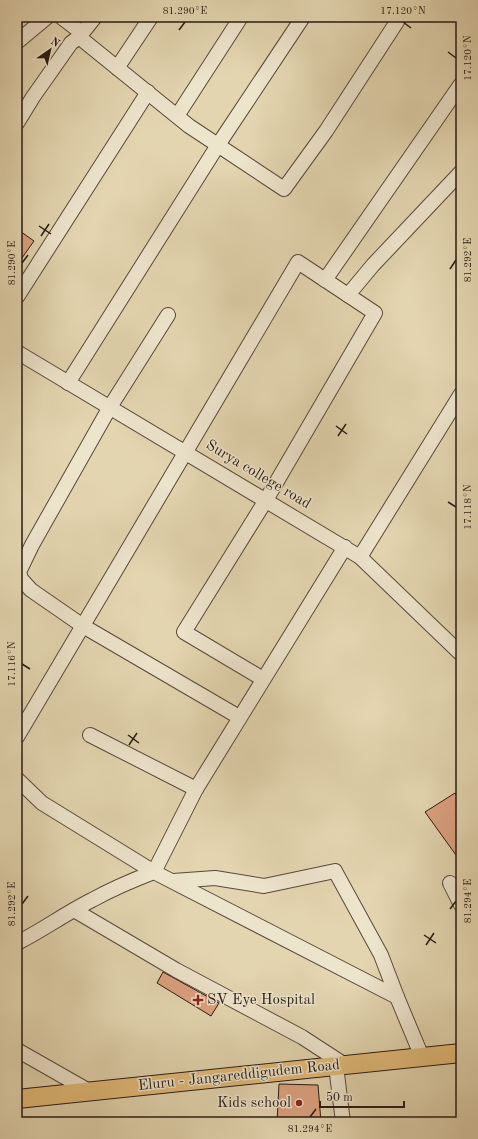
<svg xmlns="http://www.w3.org/2000/svg" width="478" height="1139" font-family="'Old Standard TT',serif">
<style>
.building{fill:#dda180;stroke:#281a13}
.lines{fill:none;stroke-linecap:round;stroke-linejoin:round}
.minor-casing{stroke:#57493a;stroke-width:16}
.major-casing{stroke:#281a13;stroke-width:20}
.minor{stroke:#ede4cc;stroke-width:14}
.major{stroke:#e2ba78;stroke-width:18}
.ticks{fill:none;stroke:#281a13;stroke-width:1.5}
.poi-dot{fill:#8f2418;stroke:#ede4cc;stroke-width:1.5}
.labels{text-anchor:middle;dominant-baseline:central;stroke-width:3;stroke-linejoin:round;paint-order:stroke}
.street-label{font-size:15px;fill:#281a13;stroke:#ede4cc}
.poi-label{font-size:15px;fill:#281a13;stroke:#ede4cc;text-anchor:start}
.neatline{fill:none;stroke:#281a13;stroke-width:1.5}
.ticks-label{font-size:10px;text-anchor:middle;fill:#281a13}
</style>
<rect width="100%" height="100%" fill="#e3d5b0"/>
<filter id="stains"><feTurbulence type="fractalNoise" baseFrequency=".005" numOctaves="4"/><feColorMatrix values="0 0 0 0 .2 0 0 0 0 .09 0 0 0 0 .02 0 0 0 .5 -.17"/></filter>
<radialGradient id="worn" r=".72"><stop offset=".6" stop-color="#630" stop-opacity="0"/><stop offset="1" stop-color="#630" stop-opacity=".3"/></radialGradient>
<!-- building -->
<g class="building">
<path d="M 17,229 L 34,241 L 17,265 Z"/>
<path d="M 455,793 L 461,803 L 461,862 L 425,812 Z"/>
<path d="M 163,972 L 219,1003 L 211,1016 L 157,983 Z"/>
<path d="M 279,1084 L 318,1085 L 321,1122 L 277,1122 Z"/>
</g>
<g class="lines">
<defs>
<g id="minor">
<path d="M 61,17 L 82,33"/>
<path d="M 95,17 L 79,37 L 189,126 L 284,189 L 326,131 L 400,17"/>
<path d="M 17,42 L 47,17"/>
<path d="M 117,68 L 151,17"/>
<path d="M 177,116 L 241,17"/>
<path d="M 17,123 L 33,97 L 71,43 L 79,37"/>
<path d="M 325,280 L 461,84"/>
<path d="M 348,295 L 373,265 L 461,172"/>
<path d="M 17,297 L 148,92"/>
<path d="M 168,315 L 110,407 L 32,545 L 19,572 L 21,579 L 31,590 L 83,626 L 239,717"/>
<path d="M 17,352 L 360,557 L 461,654"/>
<path d="M 68,383 L 218,145 L 303,17"/>
<path d="M 360,557 L 461,394"/>
<path d="M 90,735 L 196,789"/>
<path d="M 17,737 L 298,262 L 375,313 L 266,500 L 184,632 L 263,679"/>
<path d="M 17,779 L 42,803 L 154,872 L 196,789 L 345,547"/>
<path d="M 173,881 L 215,878 L 264,886 L 335,871 L 381,955 L 397,997"/>
<path d="M 450,883 L 461,905"/>
<path d="M 74,910 L 176,970 L 302,1037 L 345,1065"/>
<path d="M 17,943 C 43,930 66,913 92,900 C 112,889 133,880 154,872 L 397,997 L 422,1057"/>
<path d="M 17,1050 L 89,1091"/>
<path d="M 336,1066 L 343,1122"/>
</g>
<path id="major" d="M 17,1099 L 461,1053"/>
</defs>
<!-- minor casing -->
<use href="#minor" class="minor-casing"/>
<!-- major casing -->
<use href="#major" class="major-casing"/>
<!-- minor -->
<use href="#minor" class="minor"/>
<!-- major -->
<use href="#major" class="major"/>
</g>
<!-- ticks -->
<path class="ticks" d="M 403,22 L 411,28M 179,30 L 185,22M 448,52 L 456,58M 39,226 L 51,234M 41,236 L 49,224M 22,263 L 28,255M 450,269 L 456,260M 336,426 L 347,434M 338,436 L 346,424M 448,502 L 456,507M 22,664 L 30,669M 128,735 L 139,743M 129,745 L 137,733M 22,904 L 28,896M 450,909 L 456,901M 424,935 L 436,943M 426,945 L 434,933M 310,1117 L 316,1109"/>
<!-- markers -->
<g class="poi-dot">
<path d="M196 994h4v4h4v4h-4v4h-4v-4h-4v-4h4z"/>
<circle cx="299" cy="1103" r="4"/>
</g>
<g class="labels">
<!-- street labels -->
<g class="street-label">
<text transform="translate(258 475) rotate(31)">Surya college road</text>
<text transform="translate(239 1076) rotate(-6)">Eluru - Jangareddigudem Road</text>
</g>
<!-- poi labels -->
<g class="poi-label">
<text x="207" y="1000">SV Eye Hospital</text>
<text x="291" y="1103" text-anchor="end">Kids school</text>
</g>
</g>
<!-- margin -->
<rect width="478" height="1139" fill="none" stroke="#e3d5b0" stroke-width="44"/>
<!-- north arrow -->
<g transform="translate(50 50) rotate(34)" stroke="#ede4cc" stroke-width="3" paint-order="stroke">
<path d="M0-3L7 15L0 10L-7 15Z" fill="#281a13"/>
<text y="-6" font-size="11" font-weight="bold" text-anchor="middle" fill="#281a13">N</text>
</g>
<!-- scale -->
<path d="M320 1101v6h84v-6" fill="none" stroke="#281a13" stroke-width="2"/>
<text x="326" y="1101" font-size="12" fill="#281a13" stroke="#ede4cc" stroke-width="3" paint-order="stroke">50 m</text>
<rect x="22" y="22" width="434" height="1095" class="neatline"/>
<g class="ticks-label">
<text x="185" y="14">81.290°E</text>
<text x="403" y="14">17.120°N</text>
<text transform="translate(467 58) rotate(-90)" y="4">17.120°N</text>
<text transform="translate(467 260) rotate(-90)" y="4">81.292°E</text>
<text transform="translate(11 263) rotate(-90)" y="4">81.290°E</text>
<text transform="translate(467 507) rotate(-90)" y="4">17.118°N</text>
<text transform="translate(11 664) rotate(-90)" y="4">17.116°N</text>
<text transform="translate(467 901) rotate(-90)" y="4">81.294°E</text>
<text transform="translate(11 904) rotate(-90)" y="4">81.292°E</text>
<text x="310" y="1132">81.294°E</text>
</g>
<rect width="100%" height="100%" filter="url(#stains)"/>
<rect width="100%" height="100%" fill="url(#worn)"/>
</svg>
